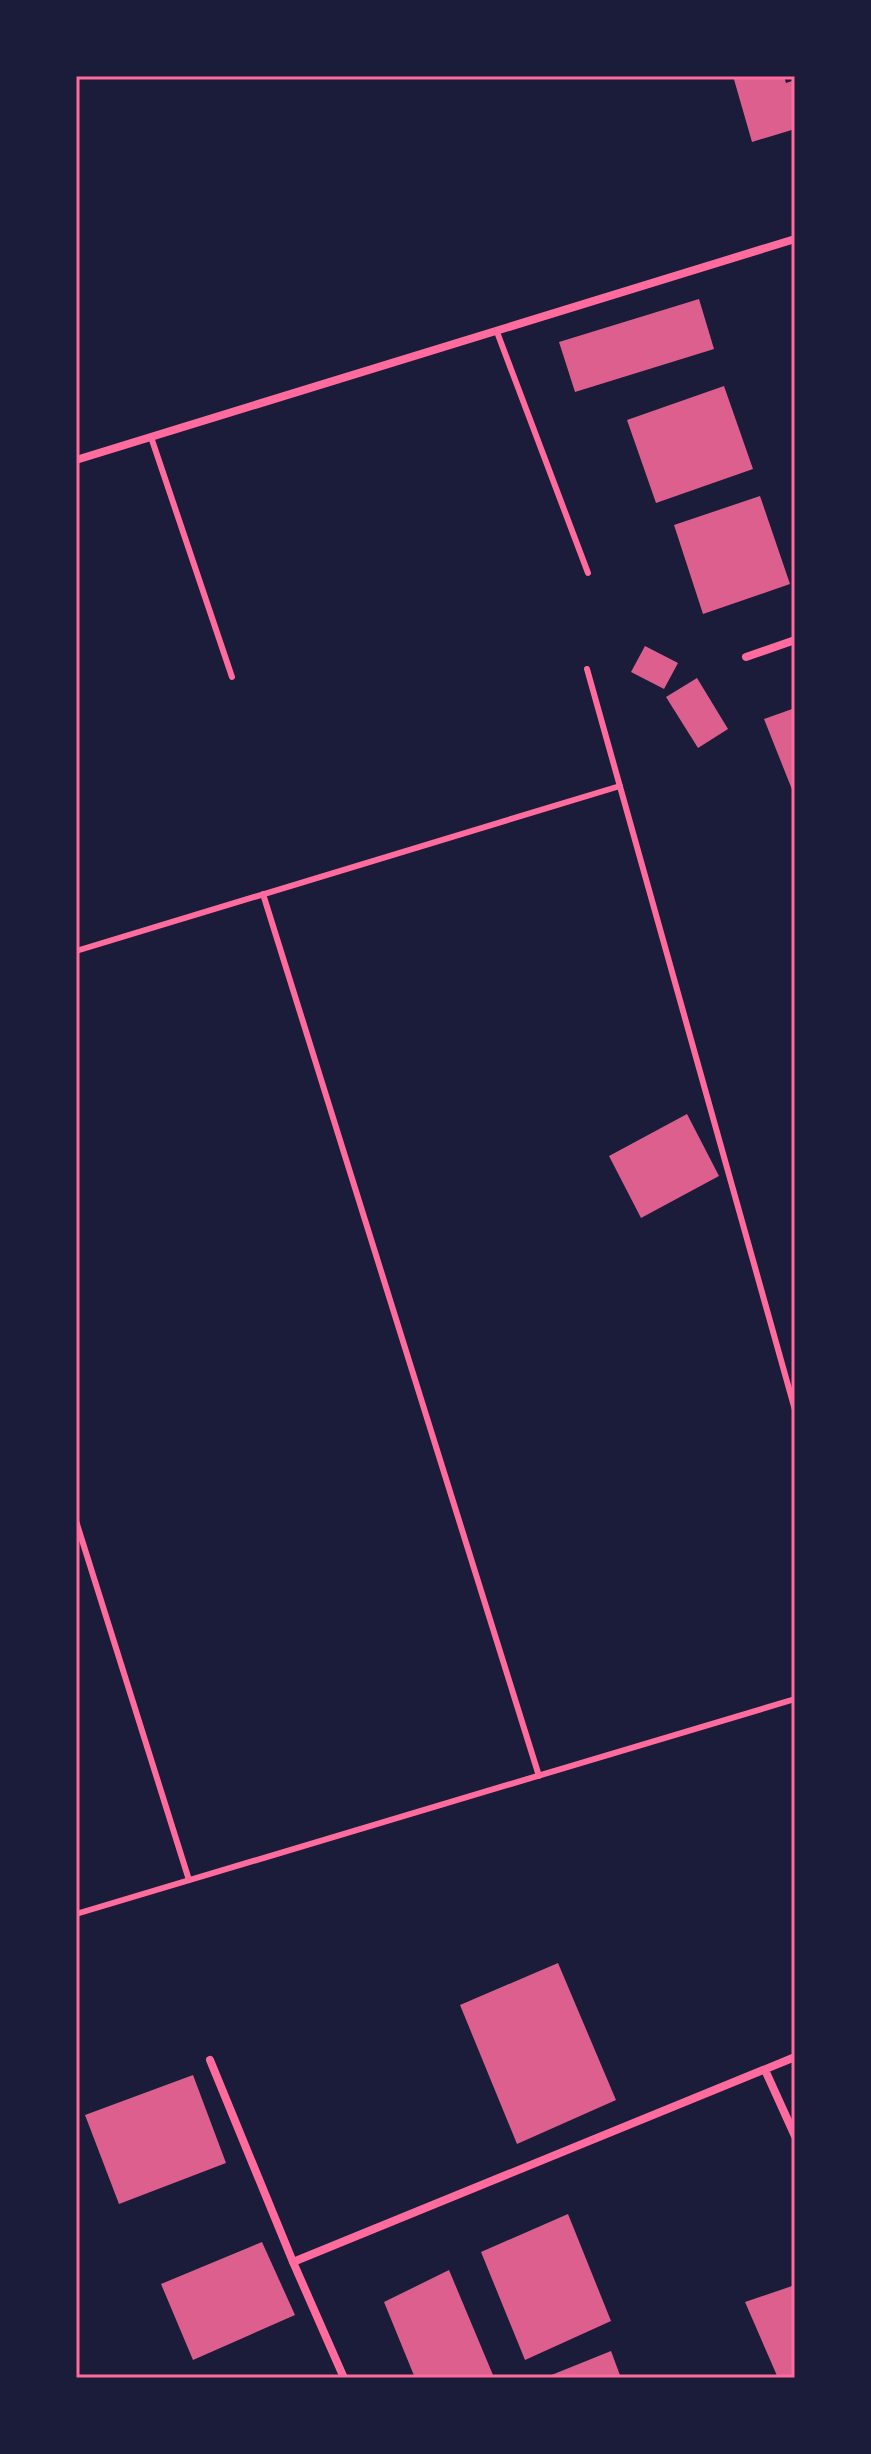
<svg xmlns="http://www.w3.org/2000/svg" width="871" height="2454" font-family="Quicksand,sans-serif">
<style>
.building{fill:#dd5f8e}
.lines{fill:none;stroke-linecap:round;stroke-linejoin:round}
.service{stroke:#ff6b9d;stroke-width:6}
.minor{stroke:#ff6b9d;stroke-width:8}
.neatline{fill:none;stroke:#ff6b9d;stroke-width:3}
</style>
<rect width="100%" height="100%" fill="#1b1b3a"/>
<!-- building -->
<g class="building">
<path d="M 733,76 L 784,76 L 786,83 L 795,80 L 795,129 L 752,142 Z"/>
<path d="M 699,299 L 714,349 L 575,392 L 559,342 Z"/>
<path d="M 724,386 L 753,469 L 656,503 L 627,420 Z"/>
<path d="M 760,496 L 790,584 L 703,614 L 674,525 Z"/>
<path d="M 645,646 L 678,663 L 664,689 L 631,672 Z"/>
<path d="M 697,678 L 728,729 L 698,748 L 666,697 Z"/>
<path d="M 795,708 L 795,797 L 764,719 Z"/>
<path d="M 687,1114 L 719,1176 L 641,1218 L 609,1156 Z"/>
<path d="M 558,1963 L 616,2100 L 517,2144 L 460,2005 Z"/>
<path d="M 193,2075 L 226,2163 L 119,2204 L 85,2115 Z"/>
<path d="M 568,2214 L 611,2321 L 525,2360 L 481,2252 Z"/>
<path d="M 262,2242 L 295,2315 L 193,2360 L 161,2284 Z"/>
<path d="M 449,2270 L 493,2375 L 485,2378 L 415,2378 L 384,2302 Z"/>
<path d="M 795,2285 L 795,2378 L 778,2378 L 745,2302 Z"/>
<path d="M 611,2351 L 621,2378 L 544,2378 Z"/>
</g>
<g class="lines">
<!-- service -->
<g class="service">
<path d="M 497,332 L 588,573"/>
<path d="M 151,437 L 232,677"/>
<path d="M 587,669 L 795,1410"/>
<path d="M 263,894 L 539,1776"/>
<path d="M 76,951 L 620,786"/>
<path d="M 76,1521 L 189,1880"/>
<path d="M 76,1914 L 795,1699"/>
</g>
<!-- minor -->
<g class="minor">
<path d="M 76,460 L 795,239"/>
<path d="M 746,657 L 795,640"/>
<path d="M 210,2060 L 293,2262 L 344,2378"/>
<path d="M 765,2070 L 795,2136"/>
<path d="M 293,2262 L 795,2057"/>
</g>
</g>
<!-- border -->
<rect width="871" height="2454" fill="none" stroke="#1b1b3a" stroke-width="156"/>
<rect x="78" y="78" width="715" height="2298" class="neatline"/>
</svg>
